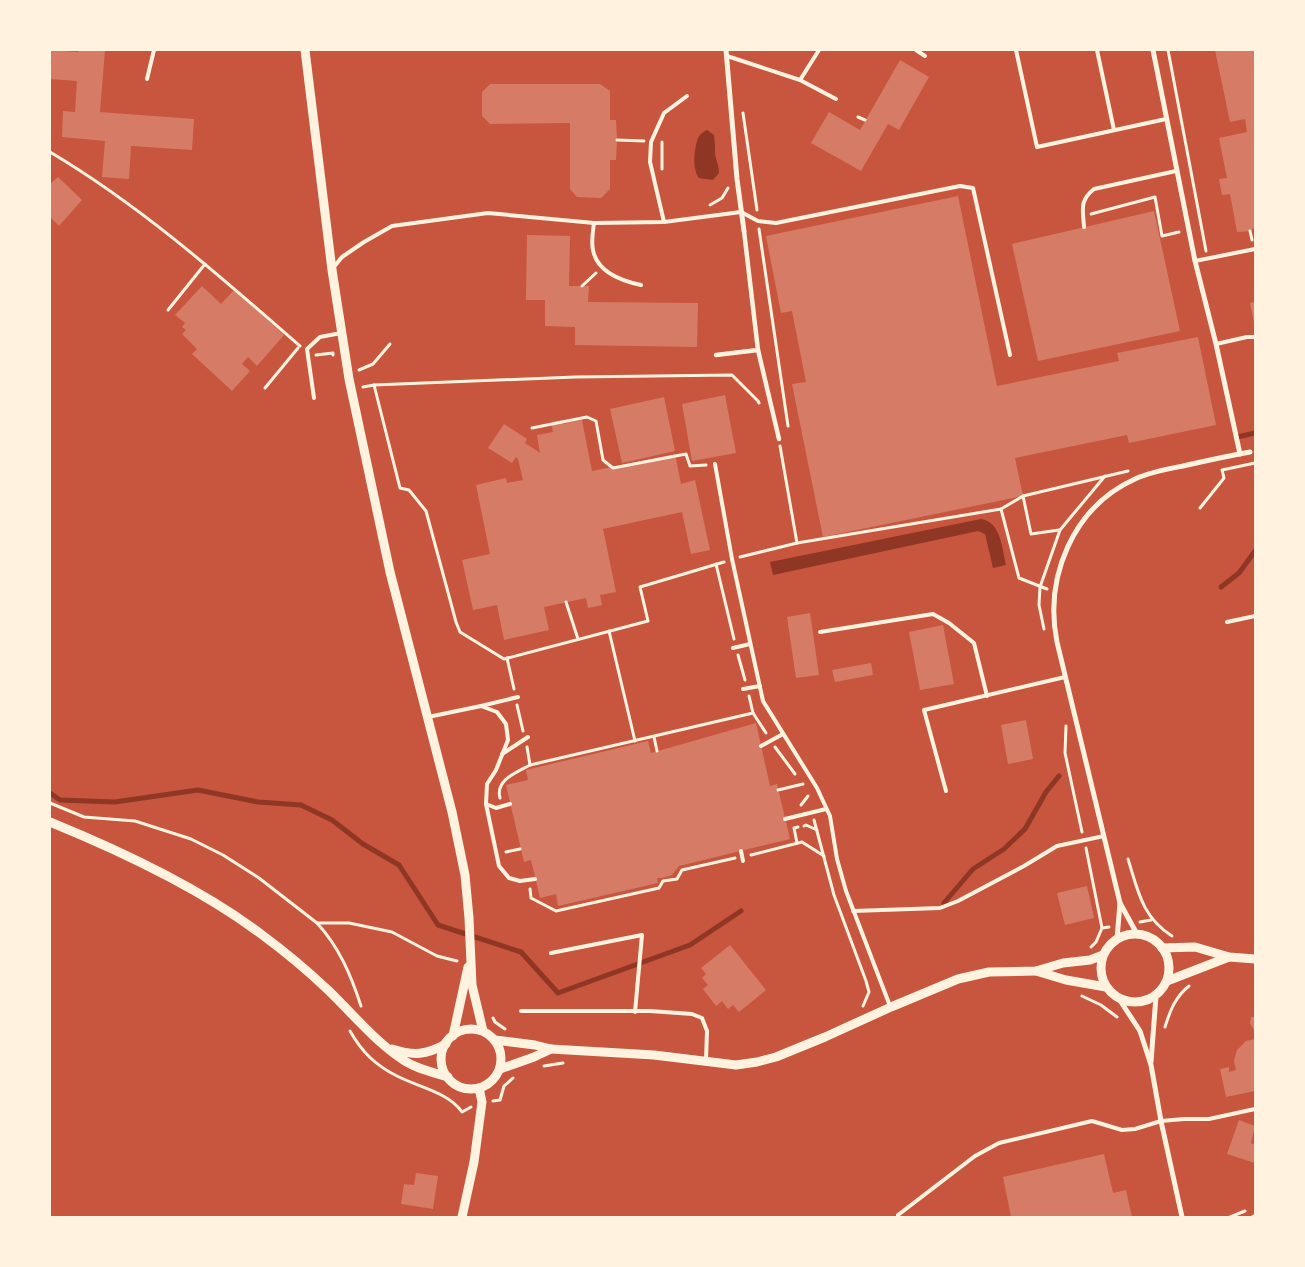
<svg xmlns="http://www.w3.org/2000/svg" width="1305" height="1267" font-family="Rubik,sans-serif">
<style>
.water{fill:#8f3625}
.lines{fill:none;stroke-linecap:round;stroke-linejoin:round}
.stream{stroke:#8f3625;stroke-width:5}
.building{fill:#d67c66}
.path{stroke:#fff3e0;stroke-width:3}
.service{stroke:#fff3e0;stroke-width:4}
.pedestrian{stroke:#fff3e0;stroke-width:4.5}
.minor{stroke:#fff3e0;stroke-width:5}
.tertiary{stroke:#fff3e0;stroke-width:9}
</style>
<rect width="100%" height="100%" fill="#c8553d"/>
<!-- water -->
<g class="water">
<path d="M 707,130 L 714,135 C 715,142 715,146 715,152 C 715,159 719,164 719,173 L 713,180 L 699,178 C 692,169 694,149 698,138 C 700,134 703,132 707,130 Z"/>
<path d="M 981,519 C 1001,522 1002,548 1006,565 L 993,568 L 985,534 L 978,531 L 773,575 L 770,562 Z"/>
</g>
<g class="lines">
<!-- stream -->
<g class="stream">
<path d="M 1237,437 L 1255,433"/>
<path d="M 1221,587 L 1239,573 L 1255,551"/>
<path d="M 50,793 L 60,800 L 115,802 L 198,790 L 258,802 L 301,805 L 332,820 L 363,844 L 399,865 L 438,925 L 521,952 L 558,993 L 690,945 L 741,911"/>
<path d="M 944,903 L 973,869 L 1004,849 L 1025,829 L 1046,792 L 1059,776"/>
</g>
</g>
<!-- building -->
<g class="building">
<path d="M 50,50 L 78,52 L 78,50 L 105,50 L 100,112 L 194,119 L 192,150 L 131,146 L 129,179 L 102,177 L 105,141 L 62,137 L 63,111 L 75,112 L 77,81 L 50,79 Z"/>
<path d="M 1215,50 L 1255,50 L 1255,228 L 1252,229 L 1252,231 L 1237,232 L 1230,194 L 1222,195 L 1219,179 L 1227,178 L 1219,138 L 1247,132 L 1245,119 L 1230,122 Z"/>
<path d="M 900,60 L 929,77 L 899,130 L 888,124 L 861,171 L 811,143 L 829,112 L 860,130 Z"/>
<path d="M 490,84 L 600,84 L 610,91 L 610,120 L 616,120 L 617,140 L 616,160 L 610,160 L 610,189 L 601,198 L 577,197 L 570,189 L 570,123 L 490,124 L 482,116 L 482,92 Z"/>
<path d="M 58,177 L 82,200 L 59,226 L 50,217 L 50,184 Z"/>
<path d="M 958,196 L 997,386 L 1119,361 L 1117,353 L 1198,337 L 1216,425 L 1129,443 L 1127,435 L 1015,458 L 1023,496 L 823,537 L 792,384 L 806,382 L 792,311 L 781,313 L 766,236 Z"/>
<path d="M 1154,211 L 1180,331 L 1038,361 L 1012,244 Z"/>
<path d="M 527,235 L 570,236 L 569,286 L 589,286 L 588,302 L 698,303 L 697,347 L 575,345 L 575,327 L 545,326 L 545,300 L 526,300 Z"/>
<path d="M 202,286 L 221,304 L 234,290 L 284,335 L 257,366 L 248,357 L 242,364 L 250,371 L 232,391 L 192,354 L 197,349 L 182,334 L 186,330 L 182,327 L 185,323 L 175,315 Z"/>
<path d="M 1255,302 L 1255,322 L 1254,322 L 1250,303 Z"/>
<path d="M 725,395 L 736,453 L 692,461 L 682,404 Z"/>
<path d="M 664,397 L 675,451 L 622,463 L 610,409 Z"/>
<path d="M 562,420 L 563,424 L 582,420 L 592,471 L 675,454 L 681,484 L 695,480 L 710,550 L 691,554 L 682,512 L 603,529 L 616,592 L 600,595 L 602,605 L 588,608 L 586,598 L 544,607 L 549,630 L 504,640 L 497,605 L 473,610 L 462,560 L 490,554 L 476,485 L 506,478 L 507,483 L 523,480 L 518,459 L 516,457 L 512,463 L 488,448 L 504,424 L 527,439 L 525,443 L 540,453 L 537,435 L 553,432 L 551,422 Z"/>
<path d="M 810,613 L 819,675 L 796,678 L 787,617 Z"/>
<path d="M 943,625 L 954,684 L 920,690 L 909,632 Z"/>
<path d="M 871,663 L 873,675 L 835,682 L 832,670 Z"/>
<path d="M 1026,720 L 1033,759 L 1008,764 L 1001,725 Z"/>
<path d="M 756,723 L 770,786 L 777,784 L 790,839 L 679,866 L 672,875 L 662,878 L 657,878 L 658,883 L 558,906 L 556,894 L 540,898 L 531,860 L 524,862 L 506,785 L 528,780 L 526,770 L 648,741 L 651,753 Z"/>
<path d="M 1087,886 L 1094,918 L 1065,925 L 1057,893 Z"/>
<path d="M 730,945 L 766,990 L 739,1012 L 733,1005 L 728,1009 L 722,1001 L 716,1006 L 703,989 L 708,985 L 702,978 L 706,974 L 701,968 Z"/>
<path d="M 1251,1017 L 1255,1017 L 1255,1032 L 1250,1023 Z"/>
<path d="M 1255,1039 L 1255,1091 L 1226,1097 L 1220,1069 L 1229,1067 L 1229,1072 L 1236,1070 L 1234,1061 L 1237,1050 L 1246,1041 Z"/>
<path d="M 1239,1120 L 1255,1126 L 1251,1143 L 1255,1145 L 1255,1163 L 1227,1154 Z"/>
<path d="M 1104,1154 L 1113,1193 L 1126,1190 L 1132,1217 L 1011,1217 L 1003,1177 Z"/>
<path d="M 416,1173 L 438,1176 L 433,1209 L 401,1204 L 404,1184 L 414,1185 Z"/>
</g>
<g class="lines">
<!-- path -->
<g class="path">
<path d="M 1168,50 L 1206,251"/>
<path d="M 743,113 L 757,210"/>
<path d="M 858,117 L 865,120"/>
<path d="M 617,140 L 644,141"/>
<path d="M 662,142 L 662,169"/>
<path d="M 50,152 C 141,206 221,277 300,346"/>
<path d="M 710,205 L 722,198 L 728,188"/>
<path d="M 1091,214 L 1155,197 L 1162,236 L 1179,232"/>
<path d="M 759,229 L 788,426"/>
<path d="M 1250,231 L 1252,240"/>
<path d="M 582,286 L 596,273"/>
<path d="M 168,310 L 205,264"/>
<path d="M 316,355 L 333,353 L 333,355"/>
<path d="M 359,370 L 373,364 L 390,344"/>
<path d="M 374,385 L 400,488 L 409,490 L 426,511 L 456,622 L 460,632 L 504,659 L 648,621 L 640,587 L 724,562"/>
<path d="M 363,387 L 374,385 L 575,377 L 732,375 L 758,401 L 759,403"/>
<path d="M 265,388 L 298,348"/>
<path d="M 532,428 L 587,417 L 596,421 L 603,460 L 613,468 L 686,454 L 690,466 L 706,465"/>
<path d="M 780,446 L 797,543"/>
<path d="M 1023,496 L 1031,534 L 1059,530"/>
<path d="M 1200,508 L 1224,478 L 1222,470 L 1255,463"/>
<path d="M 1001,509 L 1019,578 L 1047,589"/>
<path d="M 740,557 L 797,543 L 1001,509 L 1023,496 L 1128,471"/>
<path d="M 716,564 L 734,639"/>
<path d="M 566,602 L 578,639"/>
<path d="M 1044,629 L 1039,605 L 1040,587 L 1060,530 L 1105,476"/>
<path d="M 609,631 L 635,741"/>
<path d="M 738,655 L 745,680"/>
<path d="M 507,658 L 514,689"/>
<path d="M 749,696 L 753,713 L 766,733"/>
<path d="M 517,705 L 523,731"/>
<path d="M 1066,726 L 1065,753 L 1082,832"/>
<path d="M 654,737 L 657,751"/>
<path d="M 527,747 L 530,765"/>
<path d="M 775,747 L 795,774"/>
<path d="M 778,790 L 803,784"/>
<path d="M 500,798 C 495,780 517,772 530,765 L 753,713"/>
<path d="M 50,803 L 84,817 L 135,821 L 191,839 L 223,855 L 259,878 L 317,923 L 349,923 L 392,932 L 437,956 L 457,961"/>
<path d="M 801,805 L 808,796"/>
<path d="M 814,820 L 834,895 L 866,981 L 869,992 L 863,1006"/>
<path d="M 804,826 L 806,825 L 817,830"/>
<path d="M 797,843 L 794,828 L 798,827"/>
<path d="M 1086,848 L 1102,928"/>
<path d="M 506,852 L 520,849"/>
<path d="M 751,855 L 802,842 L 824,856"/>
<path d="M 1128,859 C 1138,891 1142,917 1172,936"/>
<path d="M 530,889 L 531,898 L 556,911 L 659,888 L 663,881 L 677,879 L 682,870 L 735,858"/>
<path d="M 1140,922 L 1151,920"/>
<path d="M 317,923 C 339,947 351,975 361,1006"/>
<path d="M 1091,947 L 1096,942 L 1102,928 L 1109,927"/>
<path d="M 1082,996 L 1101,1005 L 1117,1017"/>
<path d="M 493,1018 L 495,1022 L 505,1029"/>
<path d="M 1165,1027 C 1170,1011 1175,997 1189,986"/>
<path d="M 350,1031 C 362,1052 375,1065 397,1076 C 418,1087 448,1092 462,1112 L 471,1107"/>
<path d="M 544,1066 L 563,1063"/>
<path d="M 493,1101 L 500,1100 L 504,1086 L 513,1078"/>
<path d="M 1230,1217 L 1245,1211"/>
</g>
<!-- service -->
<g class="service">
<path d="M 916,50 L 925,56"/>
<path d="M 1016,50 L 1037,147 L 1166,119"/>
<path d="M 1097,50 L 1114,130"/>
<path d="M 727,56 L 800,80 L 819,50"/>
<path d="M 147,79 L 154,50"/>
<path d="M 800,80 L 836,99"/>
<path d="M 664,222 L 650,162 L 651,142 L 664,113 L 687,96"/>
<path d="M 594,223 C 593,231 591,242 593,250 C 597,272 622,281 641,285"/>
<path d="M 1084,227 C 1083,210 1079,201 1094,189 L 1176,171"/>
<path d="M 1195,261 L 1255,249"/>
<path d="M 333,268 L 342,257 L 364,242 L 392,226 L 488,213 L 594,223 L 664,222 L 741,212 L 758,221 L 776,223 L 960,186 L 973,188 L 1010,355"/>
<path d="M 1216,344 L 1247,337 L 1255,337"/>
<path d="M 314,398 L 307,349 L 320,337 L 341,333"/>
<path d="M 715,464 L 732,559 L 763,701 L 817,788 L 830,816 L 837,859 L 846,891 L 890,1006"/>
<path d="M 1227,622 L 1255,616"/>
<path d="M 820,632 L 933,614 L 949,623 L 974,643 L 987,696"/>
<path d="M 733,648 L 750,644"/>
<path d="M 743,689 L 760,686"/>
<path d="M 481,706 L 518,697"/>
<path d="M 428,717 L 481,706 L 497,712 L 506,724 L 508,740 L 496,770 L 487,784 L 486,804 L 499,866 L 509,878 L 520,881 L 535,879"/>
<path d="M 761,746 L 783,734"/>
<path d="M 502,754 L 528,737"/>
<path d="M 946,791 L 924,710 L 1065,677"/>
<path d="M 486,804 L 496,808 L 510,804"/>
<path d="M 785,819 L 826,809"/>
<path d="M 741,851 L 743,861"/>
<path d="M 853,911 L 940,908 L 958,901 L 1024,866 L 1057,846 L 1104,836"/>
<path d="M 551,953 L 642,935 L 635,1012"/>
<path d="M 521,1011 L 650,1011 L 692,1014 L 702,1018 L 707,1031 L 706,1060"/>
<path d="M 898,1215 L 975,1156 L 999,1143 L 1092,1121 L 1122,1130 L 1135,1129 L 1161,1121 L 1184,1119 L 1209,1119 L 1255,1109"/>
<path d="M 1253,1217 L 1255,1216"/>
</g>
<!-- pedestrian -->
<g class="pedestrian">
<path d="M 758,350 L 779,439"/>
<path d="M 716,355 L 758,350 L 744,231"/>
</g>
<!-- minor -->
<g class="minor">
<path d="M 726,50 L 737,179 L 744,231"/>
<path d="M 1153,50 L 1195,261 L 1216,344 L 1240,454"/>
<path d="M 1137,934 L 1120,903 L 1057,642 C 1044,577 1073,507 1135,479 C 1150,472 1167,469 1183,466 C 1205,461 1228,456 1250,452"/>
<path d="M 1117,939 L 1120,903"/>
<path d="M 1119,999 L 1140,1031 L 1151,1065 L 1161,1121 L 1182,1217"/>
<path d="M 1151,1062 L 1156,996"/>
</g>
<!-- tertiary -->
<g class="tertiary">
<path d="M 305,50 L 332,270 L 349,379 L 390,572 L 452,812 L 465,875 L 469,918 L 472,985 L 483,1031"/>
<path d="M 50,822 C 121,851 200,888 261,934 C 284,951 307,970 328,990 C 351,1012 372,1038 399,1057 C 413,1068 432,1072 448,1077"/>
<circle cx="1135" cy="968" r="34"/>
<path d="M 1162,948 L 1195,947 L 1229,957 L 1255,959"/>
<path d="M 1036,971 L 1066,980 L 1106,987"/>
<path d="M 1167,981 L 1229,957"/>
<circle cx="471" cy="1059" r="30"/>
<path d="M 453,1036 L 468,967"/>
<path d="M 495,1040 L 535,1045 L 551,1049 L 654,1055 L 736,1065 L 757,1062 L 776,1057 L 825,1037 L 891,1007 L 958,979 L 989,972 L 1036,971 L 1063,963 L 1090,960 L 1103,955"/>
<path d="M 392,1049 C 414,1056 426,1055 446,1044"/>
<path d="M 500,1069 L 534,1057 L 551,1049"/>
<path d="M 462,1217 L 474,1162 L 482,1102 L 479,1088"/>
</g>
</g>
<!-- border -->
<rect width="1305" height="1267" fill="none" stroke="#fff3e0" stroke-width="102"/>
</svg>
